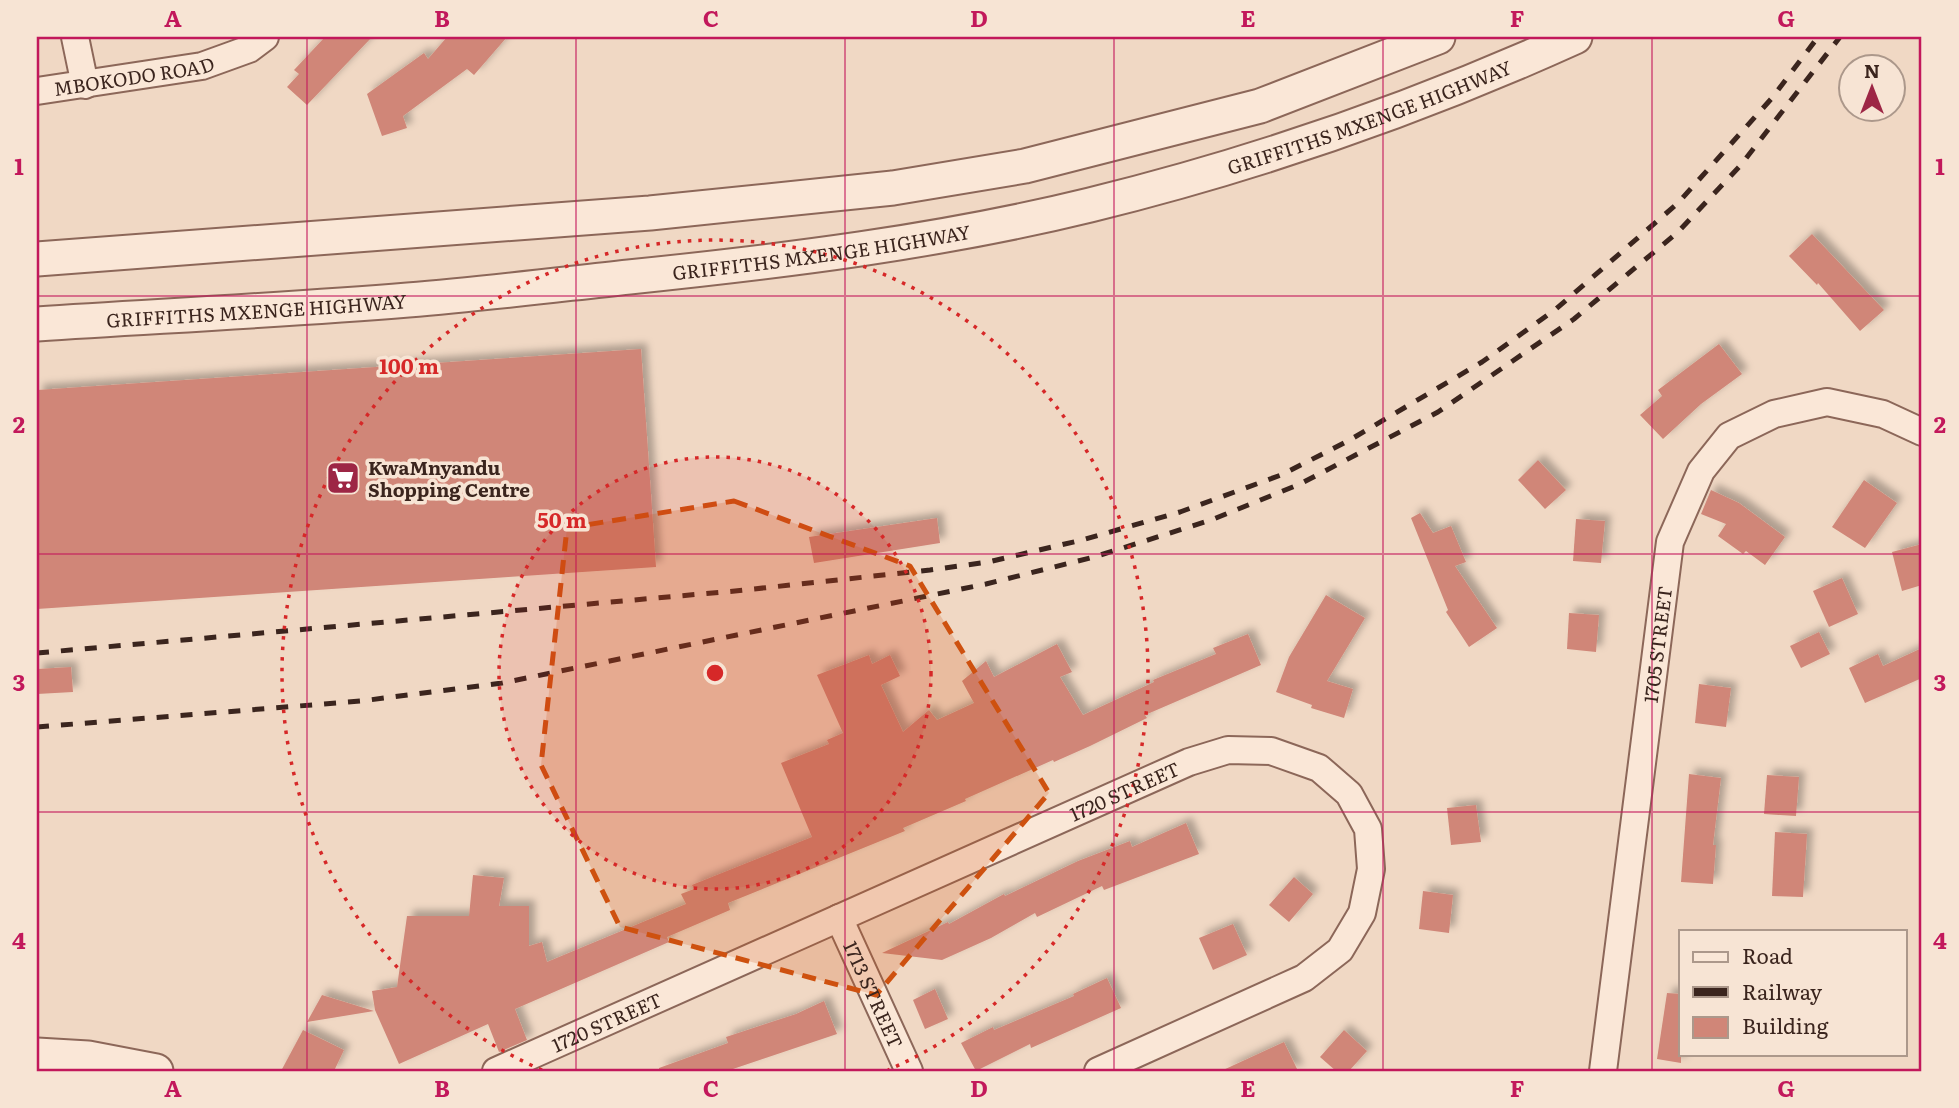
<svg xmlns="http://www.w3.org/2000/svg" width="1959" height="1108" font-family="Literata,serif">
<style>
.building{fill:#d08678;filter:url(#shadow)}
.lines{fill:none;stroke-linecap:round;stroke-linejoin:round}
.minor-casing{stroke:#8c6759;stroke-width:30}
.tertiary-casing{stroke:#8c6759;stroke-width:37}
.minor{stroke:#fae7d7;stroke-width:26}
.tertiary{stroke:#fae7d7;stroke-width:33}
.rail{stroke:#3b251e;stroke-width:5;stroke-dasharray:12 12;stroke-linecap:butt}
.marked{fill:#ce510f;fill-opacity:0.2;stroke:#ce510f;stroke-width:5;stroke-dasharray:14 9;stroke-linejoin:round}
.grid{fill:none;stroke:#c2185b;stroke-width:2;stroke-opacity:0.55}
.ring{fill:none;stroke:#d62828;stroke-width:3.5;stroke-dasharray:3.5 7}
.labels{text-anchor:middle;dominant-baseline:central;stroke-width:7;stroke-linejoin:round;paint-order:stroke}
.street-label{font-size:19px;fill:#3b251e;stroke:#f7e4d4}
.poi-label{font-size:19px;font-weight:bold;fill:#3b251e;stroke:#f7e4d4;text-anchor:start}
.centre{fill:#d62828;stroke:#f7e4d4;stroke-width:3.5}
.ring-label{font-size:21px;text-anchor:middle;font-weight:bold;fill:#d62828;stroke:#f7e4d4;stroke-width:7;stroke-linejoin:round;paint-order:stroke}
.neatline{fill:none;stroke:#c2185b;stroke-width:2.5}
.grid-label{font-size:23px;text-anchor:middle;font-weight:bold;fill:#c2185b}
</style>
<defs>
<filter id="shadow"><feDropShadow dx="6" dy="-6" stdDeviation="3.5" flood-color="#0004"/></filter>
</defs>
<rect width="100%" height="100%" fill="#f0d8c4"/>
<!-- building -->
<g class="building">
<path d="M 325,37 L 372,37 L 307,105 L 287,87 L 299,74 L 294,70 Z"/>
<path d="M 447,37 L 507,37 L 474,75 L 467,69 L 403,116 L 407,128 L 382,136 L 367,94 L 424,53 L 428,59 Z"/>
<path d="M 1812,234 L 1884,310 L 1860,331 L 1818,283 L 1817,285 L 1789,256 Z"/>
<path d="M 1719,344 L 1742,374 L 1701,404 L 1663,439 L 1640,415 L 1662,396 L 1658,390 Z"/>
<path d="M 641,349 L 656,567 L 37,609 L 37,390 Z"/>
<path d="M 1538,460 L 1566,490 L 1545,509 L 1518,480 Z"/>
<path d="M 1864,480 L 1897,503 L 1865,548 L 1832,527 Z"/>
<path d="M 1711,490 L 1739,503 L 1785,537 L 1765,565 L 1746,551 L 1743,554 L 1718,536 L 1726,524 L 1701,514 Z"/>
<path d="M 1420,513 L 1433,533 L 1451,526 L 1466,562 L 1455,566 L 1497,628 L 1469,647 L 1446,612 L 1448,610 L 1411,518 Z"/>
<path d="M 937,518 L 940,543 L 814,563 L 809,537 Z"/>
<path d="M 1576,519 L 1605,521 L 1601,563 L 1573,561 Z"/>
<path d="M 1922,544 L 1922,585 L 1902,591 L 1892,552 Z"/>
<path d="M 1842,578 L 1858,614 L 1829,627 L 1813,591 Z"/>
<path d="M 1326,595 L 1365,618 L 1327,681 L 1353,689 L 1344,718 L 1311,708 L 1312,705 L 1276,692 L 1289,657 Z"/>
<path d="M 1569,613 L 1599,615 L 1596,652 L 1567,649 Z"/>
<path d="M 1819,632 L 1830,654 L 1801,668 L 1790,646 Z"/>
<path d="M 1248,634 L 1261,665 L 1145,715 L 1147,718 L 1090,746 L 1054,762 L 1053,760 L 965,799 L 966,801 L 903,828 L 905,831 L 728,903 L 730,910 L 667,937 L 669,942 L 515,1009 L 527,1040 L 499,1052 L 488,1024 L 399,1064 L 375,1010 L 372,991 L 397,987 L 407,916 L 469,916 L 473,875 L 504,878 L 499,906 L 529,906 L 529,946 L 542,942 L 547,962 L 686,904 L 681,894 L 694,889 L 692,885 L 812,837 L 781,763 L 829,744 L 827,740 L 843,733 L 817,675 L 869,655 L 872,664 L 890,655 L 900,676 L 881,685 L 903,732 L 929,710 L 937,720 L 974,703 L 962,681 L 986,661 L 994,677 L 1057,644 L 1072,672 L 1060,677 L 1083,715 L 1154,682 L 1153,680 L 1216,654 L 1213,648 Z"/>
<path d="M 1922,648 L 1922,678 L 1865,703 L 1849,668 L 1878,654 L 1883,666 Z"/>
<path d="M 71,667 L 73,692 L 37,694 L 37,669 Z"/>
<path d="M 1699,684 L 1731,688 L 1726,727 L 1695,723 Z"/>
<path d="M 1689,774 L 1721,778 L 1713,845 L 1716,845 L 1713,884 L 1681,882 Z"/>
<path d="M 1767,775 L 1799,777 L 1796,816 L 1764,814 Z"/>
<path d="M 1476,805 L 1481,842 L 1451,845 L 1447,808 Z"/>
<path d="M 1186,823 L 1199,854 L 1104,890 L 1102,886 L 1037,917 L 1035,913 L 991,938 L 942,960 L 882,953 L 948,922 L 949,924 L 1004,894 L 1005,896 L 1078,861 L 1130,841 L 1132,847 Z"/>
<path d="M 1775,832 L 1807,834 L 1803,897 L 1772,896 Z"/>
<path d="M 1294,877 L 1313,894 L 1289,922 L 1269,905 Z"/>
<path d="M 1423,891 L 1453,895 L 1449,933 L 1419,929 Z"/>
<path d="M 1233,924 L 1247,955 L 1213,970 L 1199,938 Z"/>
<path d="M 1107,978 L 1121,1008 L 1031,1048 L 1030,1044 L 976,1071 L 961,1043 L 993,1027 L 994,1030 L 1074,996 L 1073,994 Z"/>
<path d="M 935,989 L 948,1019 L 925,1029 L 913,1000 Z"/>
<path d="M 1667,993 L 1681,994 L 1681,1063 L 1657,1059 Z"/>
<path d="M 322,995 L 374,1011 L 307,1022 Z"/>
<path d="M 824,1001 L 837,1034 L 727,1071 L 659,1071 L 659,1068 L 728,1043 L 726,1037 L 796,1014 Z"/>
<path d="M 303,1030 L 344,1050 L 334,1071 L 281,1071 Z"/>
<path d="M 1344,1030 L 1367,1051 L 1349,1071 L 1336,1071 L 1320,1057 Z"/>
<path d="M 1284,1042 L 1298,1071 L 1221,1071 Z"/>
</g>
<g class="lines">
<defs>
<g id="minor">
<path d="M 75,37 L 85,85"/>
<path id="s1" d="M 37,91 L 202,66 L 249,49 L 265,37"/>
<path id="s2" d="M 839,918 L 909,1071"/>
<path id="s3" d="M 496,1071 L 1189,762 L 1228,750 L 1271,751 L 1319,768 L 1349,794 L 1368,829 L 1371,869 L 1362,913 L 1340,950 L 1304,978 L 1098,1071"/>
<path id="s4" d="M 1603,1071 L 1670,542 L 1701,471 L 1729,436 L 1774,414 L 1827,402 L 1883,414 L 1922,432"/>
</g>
<g id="tertiary">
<path d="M 37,259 L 650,213 L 893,188 L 1025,166 L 1260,106 L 1438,37"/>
<path id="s5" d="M 37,324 C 160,316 285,310 408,300 C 482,294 555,285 629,277 C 783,261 939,242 1090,205 C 1257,164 1418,108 1575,37"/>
<path d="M 37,1055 L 88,1058 L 156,1071"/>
</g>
</defs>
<!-- minor casing -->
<use href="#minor" class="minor-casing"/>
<!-- tertiary casing -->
<use href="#tertiary" class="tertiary-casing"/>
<!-- minor -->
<use href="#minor" class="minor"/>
<!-- tertiary -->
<use href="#tertiary" class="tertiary"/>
<!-- rail -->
<g class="rail">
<path d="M 37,653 L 735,591 L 930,570 L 988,562 L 1082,540 L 1180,512 L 1281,475 L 1348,441 L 1482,362 L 1556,309 L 1678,203 L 1772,98 L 1818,37"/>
<path d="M 37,727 L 361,701 L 502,683 L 986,584 L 1094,557 L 1211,520 L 1300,484 L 1438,412 L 1574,319 L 1678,232 L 1740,166 L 1840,37"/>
</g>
</g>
<!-- marked area -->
<path class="marked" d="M 734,501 L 910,566 L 1049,793 L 876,995 L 620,927 L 541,765 L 567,528 Z"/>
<!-- grid -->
<path class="grid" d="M 307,37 L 307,1071M 576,37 L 576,1071M 845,37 L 845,1071M 1114,37 L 1114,1071M 1383,37 L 1383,1071M 1652,37 L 1652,1071M 37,296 L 1922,296M 37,554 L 1922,554M 37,812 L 1922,812"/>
<!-- distance rings -->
<circle cx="715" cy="673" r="216" fill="#d62828" fill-opacity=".12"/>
<g class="ring">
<circle cx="715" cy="673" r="216"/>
<path d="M542 1070A433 433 0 1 1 888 1070"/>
</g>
<!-- icons -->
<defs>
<symbol id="supermarket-square" viewBox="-11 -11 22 22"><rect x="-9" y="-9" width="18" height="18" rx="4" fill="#9d2645" stroke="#f7e4d4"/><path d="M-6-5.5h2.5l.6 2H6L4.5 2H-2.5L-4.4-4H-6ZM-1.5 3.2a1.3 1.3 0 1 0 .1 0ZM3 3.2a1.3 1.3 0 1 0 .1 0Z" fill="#fff"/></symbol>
</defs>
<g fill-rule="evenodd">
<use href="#supermarket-square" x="324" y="459" width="38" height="38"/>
</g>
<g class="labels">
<!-- street labels -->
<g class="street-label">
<text stroke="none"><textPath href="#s1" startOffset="98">MBOKODO ROAD</textPath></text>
<text stroke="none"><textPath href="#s5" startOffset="1354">GRIFFITHS MXENGE HIGHWAY</textPath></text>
<text stroke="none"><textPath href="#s5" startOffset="788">GRIFFITHS MXENGE HIGHWAY</textPath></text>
<text stroke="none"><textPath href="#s5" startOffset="220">GRIFFITHS MXENGE HIGHWAY</textPath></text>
<text stroke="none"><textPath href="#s4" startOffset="430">1705 STREET</textPath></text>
<text stroke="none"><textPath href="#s3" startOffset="688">1720 STREET</textPath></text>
<text stroke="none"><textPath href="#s2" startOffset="84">1713 STREET</textPath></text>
<text stroke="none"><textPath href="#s3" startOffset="121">1720 STREET</textPath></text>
</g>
<!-- poi labels -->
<g class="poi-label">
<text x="368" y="467">KwaMnyandu<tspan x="368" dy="22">Shopping Centre</tspan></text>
</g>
</g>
<circle cx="715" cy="673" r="10" class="centre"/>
<g class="ring-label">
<text x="409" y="374">100 m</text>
<text x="562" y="528">50 m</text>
</g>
<!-- border -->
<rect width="1959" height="1108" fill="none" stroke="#f7e4d4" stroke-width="77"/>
<!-- legend -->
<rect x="1679" y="930" width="228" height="126" fill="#f7e4d4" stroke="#ac988b" stroke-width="2"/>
<rect x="1693" y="952" width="35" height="10" fill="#fae7d7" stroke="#ac988b" stroke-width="2"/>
<text x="1742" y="964" font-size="21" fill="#3b251e">Road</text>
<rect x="1693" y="987" width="35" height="10" fill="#3b251e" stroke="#ac988b" stroke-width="2"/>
<text x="1742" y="1000" font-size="21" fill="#3b251e">Railway</text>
<rect x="1693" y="1017" width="35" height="21" fill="#d08678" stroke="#ac988b" stroke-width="2"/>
<text x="1742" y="1034" font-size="21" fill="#3b251e">Building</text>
<!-- north arrow -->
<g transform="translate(1872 88)"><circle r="33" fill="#f7e4d4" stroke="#ac988b" stroke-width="2"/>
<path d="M0-5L12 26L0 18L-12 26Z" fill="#9d2645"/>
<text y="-10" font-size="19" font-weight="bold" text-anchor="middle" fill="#3b251e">N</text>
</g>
<rect x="38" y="38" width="1882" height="1032" class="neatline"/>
<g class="grid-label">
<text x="173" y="27">A</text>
<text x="442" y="27">B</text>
<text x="711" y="27">C</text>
<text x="979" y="27">D</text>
<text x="1248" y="27">E</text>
<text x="1517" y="27">F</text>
<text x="1786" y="27">G</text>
<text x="19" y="175">1</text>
<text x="1940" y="175">1</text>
<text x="19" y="433">2</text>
<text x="1940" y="433">2</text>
<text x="19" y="691">3</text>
<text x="1940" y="691">3</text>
<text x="19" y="949">4</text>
<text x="1940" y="949">4</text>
<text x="173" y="1097">A</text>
<text x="442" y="1097">B</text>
<text x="711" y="1097">C</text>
<text x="979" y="1097">D</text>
<text x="1248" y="1097">E</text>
<text x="1517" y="1097">F</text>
<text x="1786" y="1097">G</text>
</g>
</svg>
